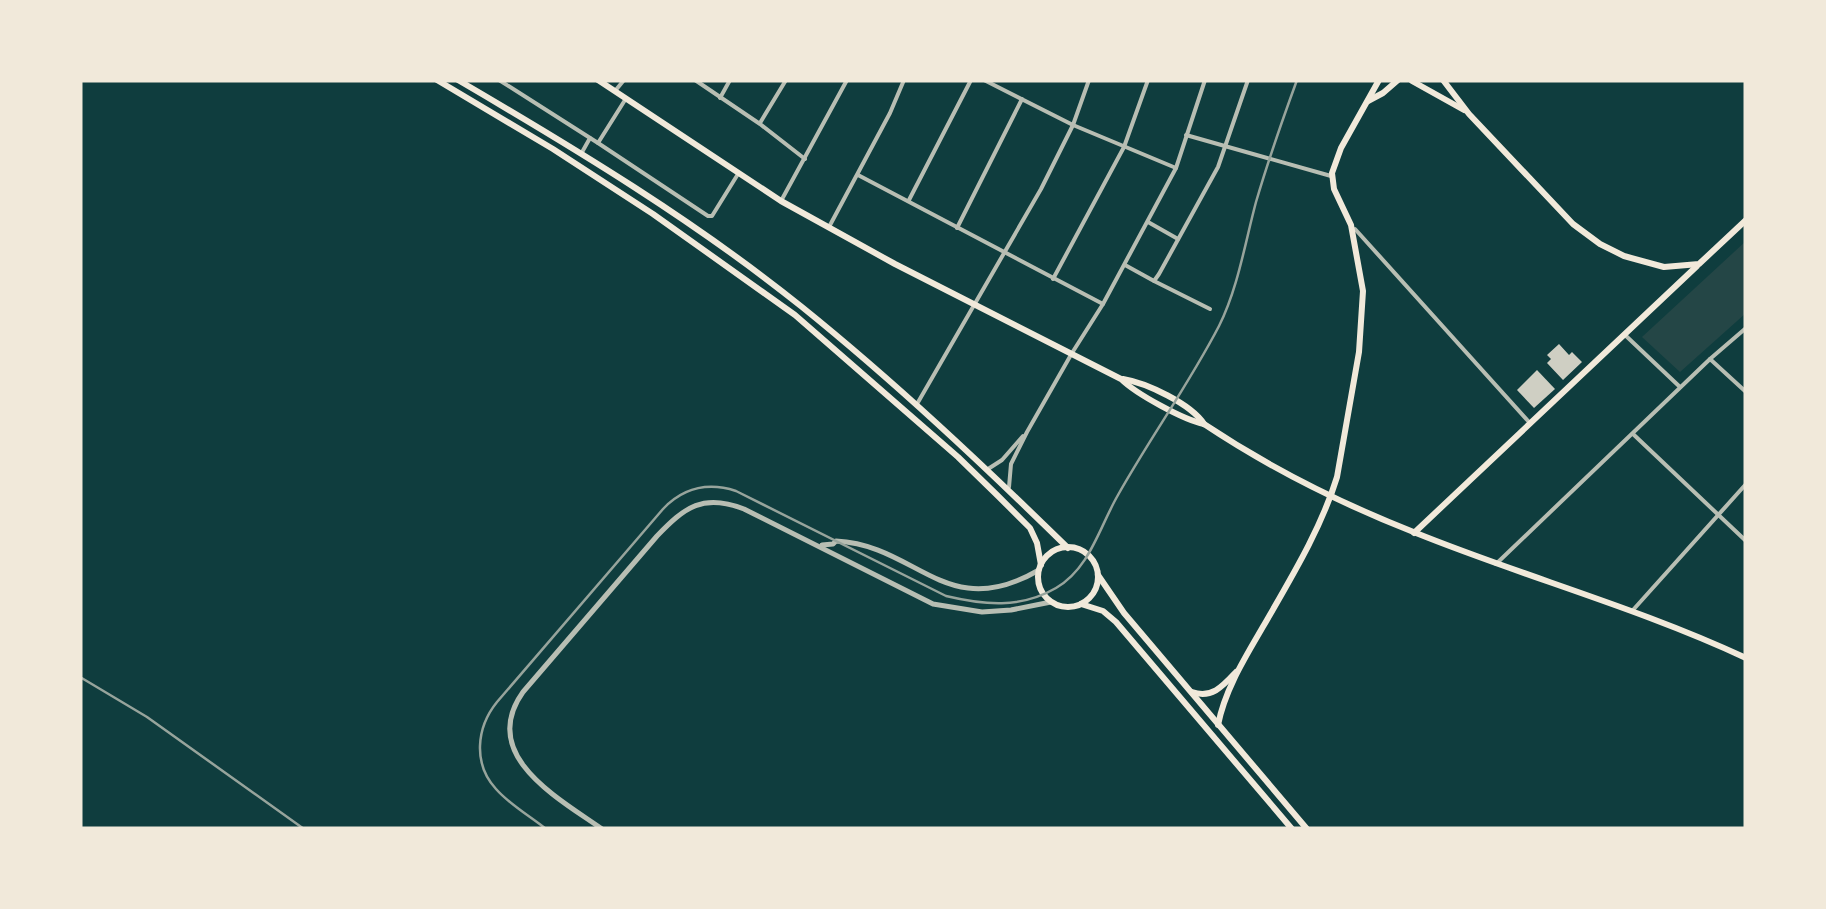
<svg xmlns="http://www.w3.org/2000/svg" width="1826" height="909" font-family="Raleway,sans-serif">
<style>
.green{fill:#244646}
.building{fill:#cfcfc3}
.lines{fill:none;stroke-linecap:round;stroke-linejoin:round}
.minor{stroke:#b8beb3;stroke-width:4}
.tertiary{stroke:#b8beb3;stroke-width:5}
.secondary{stroke:#f1e9da;stroke-width:6}
.trunk{stroke:#f1e9da;stroke-width:6}
.tram{stroke:#97a49c;stroke-width:2.5}
.rail{stroke:#97a49c;stroke-width:2.5}
</style>
<rect width="100%" height="100%" fill="#0f3d3e"/>
<!-- green -->
<path class="green" d="M 1746,241 L 1746,313 L 1680,372 L 1642,337 Z"/>
<!-- building -->
<g class="building">
<path d="M 1559,344 L 1569,355 L 1572,352 L 1582,362 L 1563,380 L 1547,363 L 1551,359 L 1547,355 Z"/>
<path d="M 1537,370 L 1555,389 L 1534,408 L 1517,390 Z"/>
</g>
<g class="lines">
<!-- minor -->
<g class="minor">
<path d="M 499,80 L 598,143 L 708,216 L 712,216 L 738,174"/>
<path d="M 695,80 L 760,124 L 805,159"/>
<path d="M 984,80 L 1073,125 L 1176,168"/>
<path d="M 615,91 L 624,80"/>
<path d="M 720,98 L 730,80"/>
<path d="M 760,123 L 786,80"/>
<path d="M 1186,135 L 1331,176"/>
<path d="M 598,143 L 625,100"/>
<path d="M 581,154 L 590,138"/>
<path d="M 858,175 L 1103,304"/>
<path d="M 909,200 L 971,80"/>
<path d="M 781,201 L 847,80"/>
<path d="M 1148,222 L 1178,239"/>
<path d="M 829,227 L 890,113 L 904,80"/>
<path d="M 957,228 L 1022,99"/>
<path d="M 1355,229 L 1529,422"/>
<path d="M 1125,265 L 1154,281 L 1159,274 L 1218,167 L 1248,80"/>
<path d="M 1053,279 L 1124,147 L 1148,80"/>
<path d="M 1154,281 L 1210,309"/>
<path d="M 1625,335 L 1680,387"/>
<path d="M 1710,359 L 1746,328"/>
<path d="M 917,404 L 1041,189 L 1073,125 L 1089,80"/>
<path d="M 1633,434 L 1746,541"/>
<path d="M 988,469 L 1002,460 L 1023,436"/>
<path d="M 1009,487 L 1011,464 L 1027,432 L 1072,353 L 1103,304 L 1176,168 L 1205,80"/>
<path d="M 1496,564 L 1710,359 L 1746,392"/>
<path d="M 1633,610 L 1746,484"/>
</g>
<!-- tertiary -->
<g class="tertiary">
<path d="M 822,545 L 833,544 L 836,541 C 918,545 946,624 1039,570"/>
<path d="M 602,829 C 558,798 478,755 523,692 L 657,536 C 685,507 703,493 744,509 L 933,604 L 982,612 L 1011,610 L 1051,602"/>
</g>
<!-- secondary -->
<g class="secondary">
<path d="M 598,80 L 781,201 L 895,264 L 1121,379 C 1136,394 1184,420 1204,424 C 1270,468 1342,504 1416,533 C 1525,577 1639,608 1746,658"/>
<path d="M 1443,80 L 1469,114 L 1573,224 L 1600,244 L 1624,256 L 1664,267 L 1699,264 L 1746,220"/>
<path d="M 1412,81 L 1464,110"/>
<path d="M 1368,101 L 1383,93 L 1398,80"/>
<path d="M 1123,379 C 1147,383 1191,404 1204,424"/>
<path d="M 1414,533 L 1697,266"/>
<path d="M 1192,692 C 1212,699 1223,686 1236,672"/>
<path d="M 1218,725 C 1225,689 1246,656 1264,625 C 1291,578 1321,529 1337,477 L 1359,352 L 1363,291 L 1351,225 L 1334,189 L 1332,173 L 1341,148 L 1379,80"/>
</g>
<!-- trunk -->
<g class="trunk">
<path d="M 437,80 L 553,149 L 653,214 L 795,315 L 958,457 L 998,496 L 1030,528 L 1037,543 L 1041,565"/>
<path d="M 458,80 C 576,149 695,221 802,307 C 895,382 982,464 1068,548"/>
<circle cx="1068" cy="577" r="30"/>
<path d="M 1098,575 L 1124,613 L 1307,829"/>
<path d="M 1081,604 L 1103,611 L 1116,622 L 1292,829"/>
</g>
<!-- tram -->
<path class="tram" d="M 546,829 C 530,816 510,805 496,789 C 473,764 476,728 497,702 L 663,509 C 684,487 708,482 736,491 L 946,596 C 984,605 1020,609 1056,588 C 1090,568 1099,528 1118,495 C 1150,438 1189,384 1219,326 C 1238,288 1245,243 1256,202 C 1268,161 1282,121 1297,80"/>
<!-- rail -->
<path class="rail" d="M 80,677 L 147,717 L 304,829"/>
</g>
<!-- border -->
<rect width="1826" height="909" fill="none" stroke="#f1e9da" stroke-width="165"/>
</svg>
